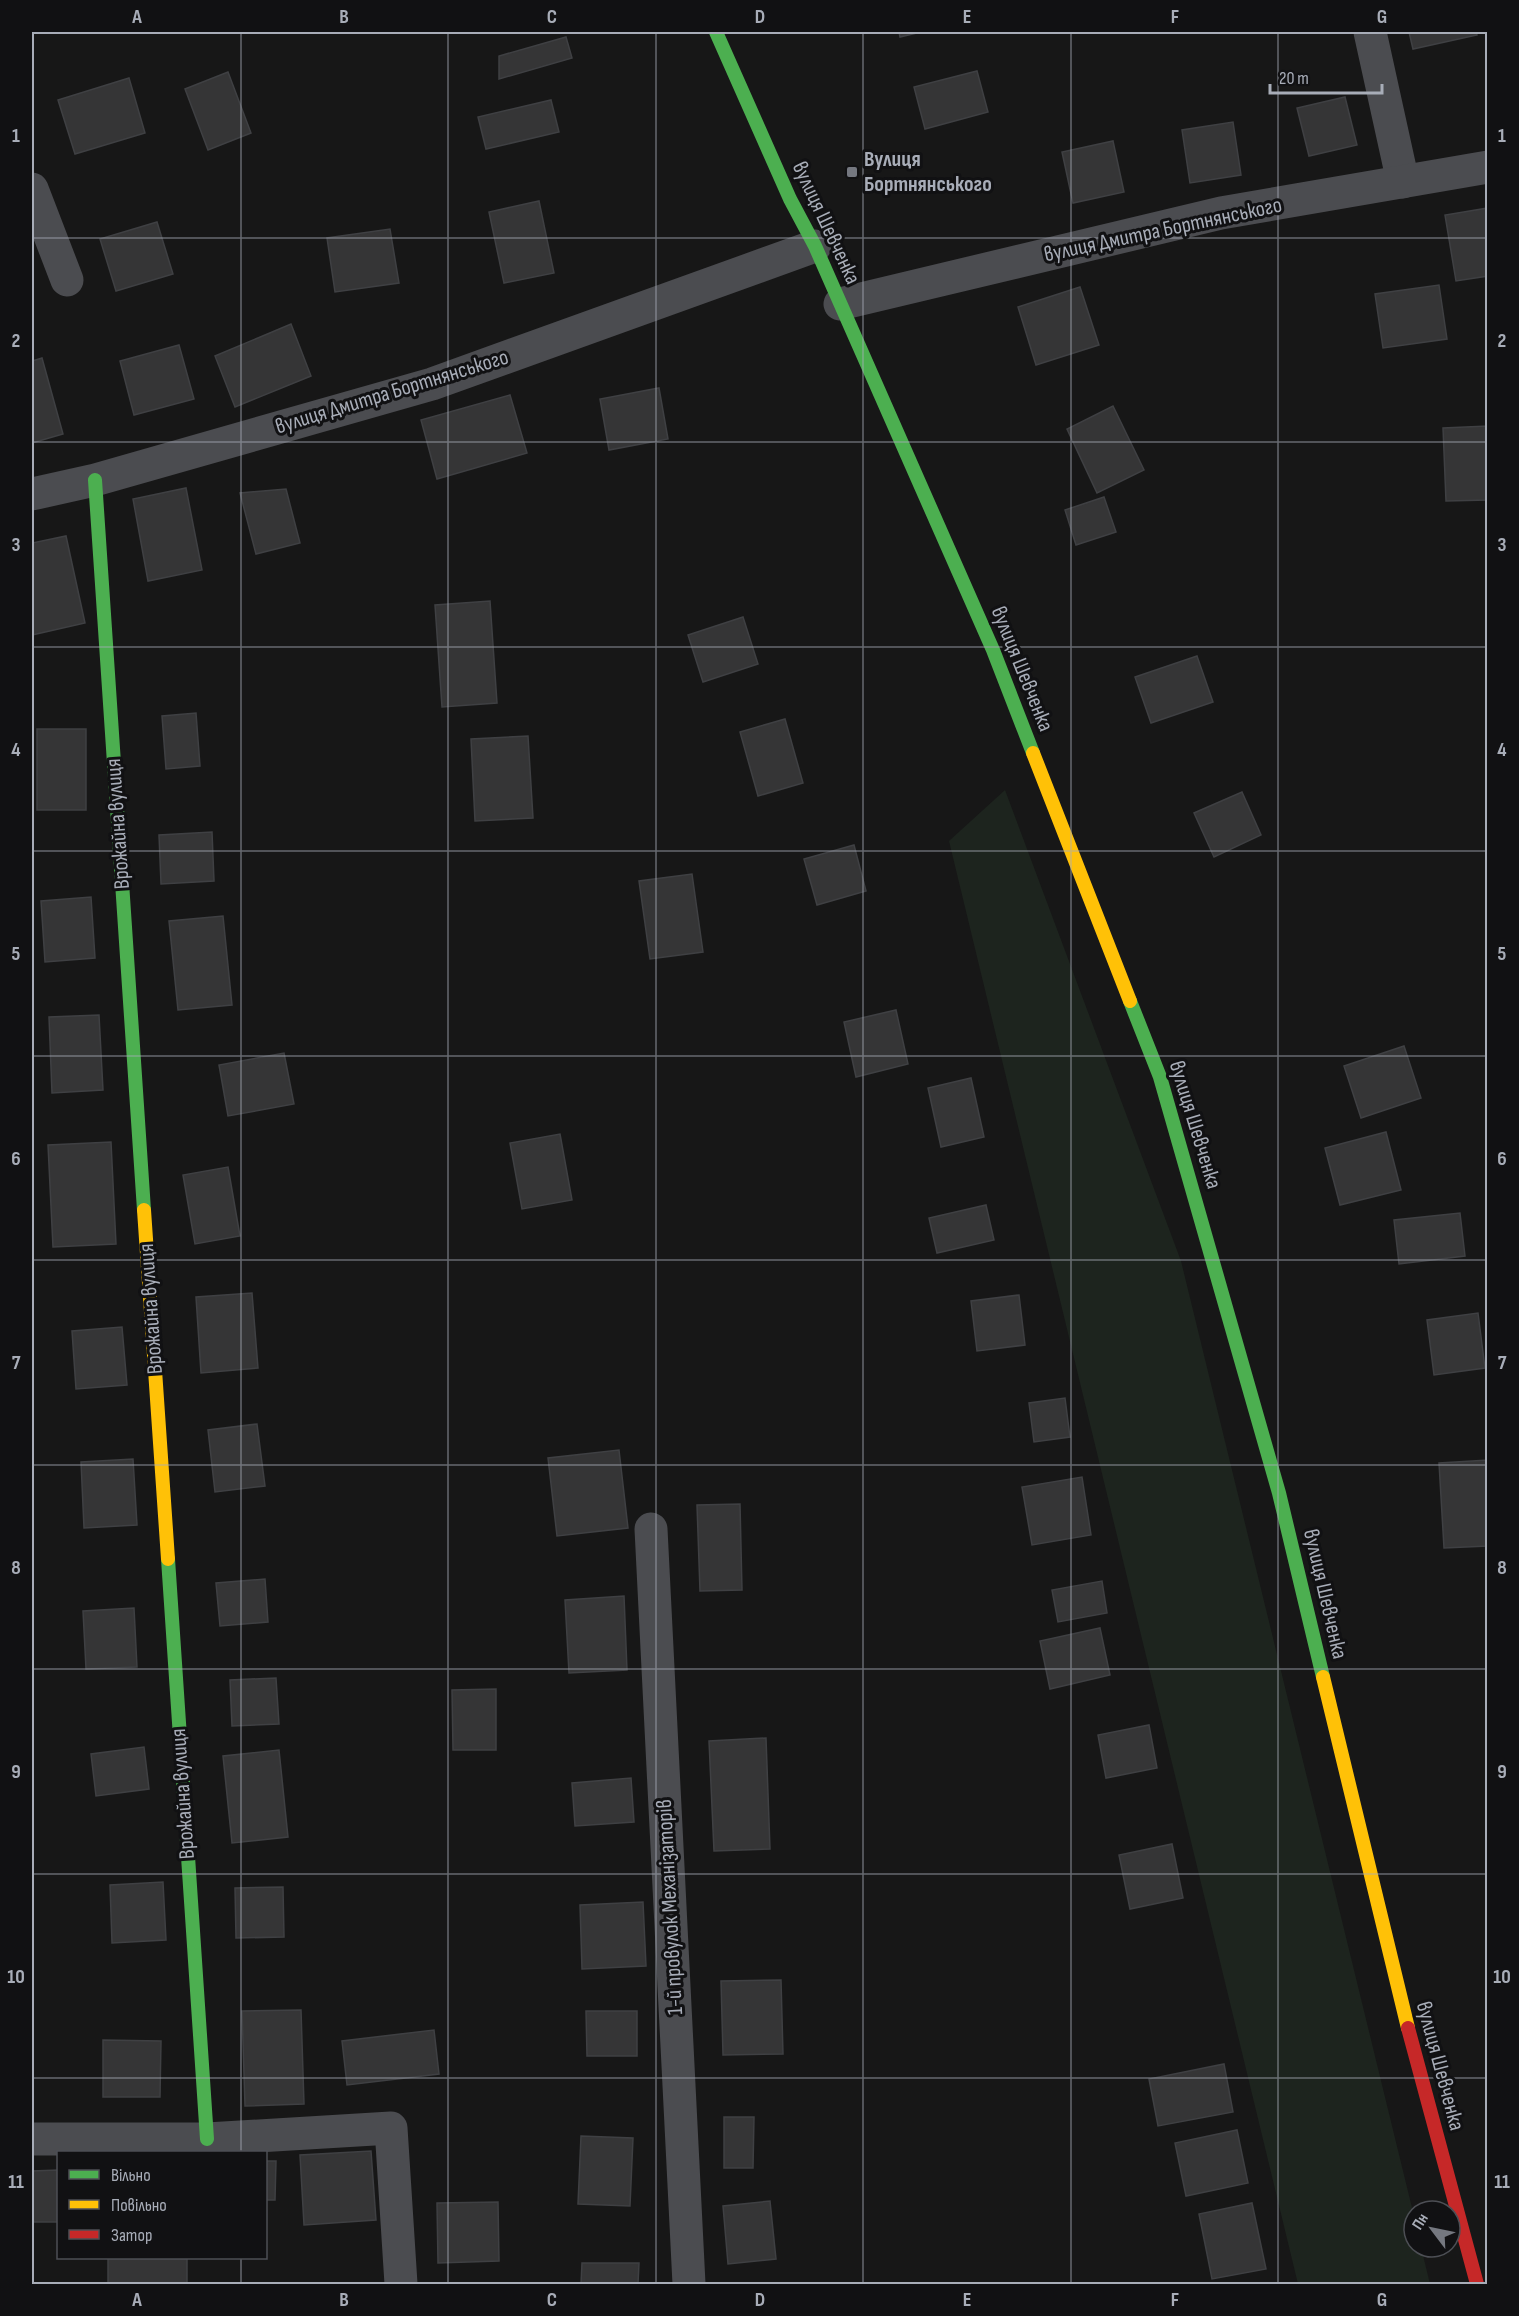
<svg xmlns="http://www.w3.org/2000/svg" width="1519" height="2316" font-family="'Sofia Sans Condensed',sans-serif">
<style>
.green{fill:#1d241e}
.building{fill:#353536;stroke:#3f4043;stroke-width:1.5}
.lines{fill:none;stroke-linecap:round;stroke-linejoin:round}
.street{stroke:#4b4c50;stroke-width:33}
.fast{stroke:#4caf50;stroke-width:14}
.slow{stroke:#ffc107;stroke-width:14}
.jam{stroke:#c62828;stroke-width:14}
.grid{fill:none;stroke:#a8adb8;stroke-width:1.5;stroke-opacity:0.55}
.poi-dot{fill:#757880;stroke:#111113;stroke-width:2}
.labels{text-anchor:middle;dominant-baseline:central;stroke-width:6;stroke-linejoin:round;paint-order:stroke}
.poi-label{font-size:22px;font-weight:bold;fill:#a8adb8;stroke:#111113;text-anchor:start}
.street-label{font-size:22px;fill:#a8adb8;stroke:#111113}
.neatline{fill:none;stroke:#a8adb8;stroke-width:2}
.grid-label{font-size:20px;text-anchor:middle;font-weight:bold;fill:#a8adb8}
</style>
<rect width="100%" height="100%" fill="#171717"/>
<!-- green -->
<path class="green" d="M 1005,790 L 1181,1261 L 1414,2216 L 1414,2247 L 1421,2247 L 1430,2284 L 1298,2284 L 949,841 Z"/>
<!-- building -->
<g class="building">
<path d="M 899,32 L 921,32 L 900,37 Z"/>
<path d="M 1409,32 L 1476,32 L 1477,35 L 1413,49 Z"/>
<path d="M 566,37 L 572,58 L 499,79 L 499,56 Z"/>
<path d="M 977,71 L 988,112 L 925,129 L 914,87 Z"/>
<path d="M 228,72 L 251,133 L 208,150 L 185,89 Z"/>
<path d="M 129,78 L 145,133 L 75,154 L 58,100 Z"/>
<path d="M 1345,97 L 1357,145 L 1309,156 L 1297,108 Z"/>
<path d="M 551,100 L 559,132 L 486,149 L 478,117 Z"/>
<path d="M 1233,122 L 1241,175 L 1190,183 L 1182,130 Z"/>
<path d="M 1113,141 L 1124,192 L 1073,203 L 1062,152 Z"/>
<path d="M 539,201 L 554,273 L 504,283 L 489,212 Z"/>
<path d="M 1488,208 L 1488,276 L 1456,281 L 1445,215 Z"/>
<path d="M 157,222 L 173,274 L 116,291 L 100,239 Z"/>
<path d="M 390,229 L 399,283 L 335,292 L 327,238 Z"/>
<path d="M 1439,285 L 1447,339 L 1383,348 L 1375,294 Z"/>
<path d="M 1080,287 L 1099,345 L 1036,365 L 1018,307 Z"/>
<path d="M 291,324 L 311,376 L 235,407 L 215,356 Z"/>
<path d="M 179,345 L 194,399 L 134,415 L 120,361 Z"/>
<path d="M 42,358 L 63,434 L 32,443 L 32,361 Z"/>
<path d="M 659,388 L 668,439 L 609,450 L 600,399 Z"/>
<path d="M 510,395 L 527,453 L 437,479 L 421,420 Z"/>
<path d="M 1113,406 L 1144,470 L 1097,493 L 1067,429 Z"/>
<path d="M 1488,426 L 1488,500 L 1446,501 L 1443,428 Z"/>
<path d="M 186,488 L 202,570 L 148,581 L 133,499 Z"/>
<path d="M 286,489 L 300,543 L 256,554 L 240,493 Z"/>
<path d="M 1104,497 L 1116,532 L 1076,545 L 1065,510 Z"/>
<path d="M 66,536 L 85,623 L 32,635 L 32,543 Z"/>
<path d="M 490,601 L 497,703 L 442,707 L 435,605 Z"/>
<path d="M 743,617 L 758,664 L 703,682 L 688,635 Z"/>
<path d="M 1197,656 L 1213,702 L 1151,723 L 1135,677 Z"/>
<path d="M 196,713 L 200,766 L 166,769 L 162,716 Z"/>
<path d="M 785,719 L 803,783 L 758,796 L 740,732 Z"/>
<rect x="37" y="729" width="49" height="81"/>
<path d="M 528,736 L 533,818 L 475,821 L 471,739 Z"/>
<path d="M 1242,792 L 1261,835 L 1214,857 L 1194,813 Z"/>
<path d="M 212,832 L 214,881 L 161,884 L 159,835 Z"/>
<path d="M 854,845 L 866,891 L 817,905 L 804,859 Z"/>
<path d="M 692,874 L 703,952 L 650,959 L 639,881 Z"/>
<path d="M 91,897 L 95,958 L 45,962 L 41,901 Z"/>
<path d="M 223,916 L 232,1005 L 178,1010 L 169,921 Z"/>
<path d="M 896,1010 L 908,1064 L 856,1077 L 844,1022 Z"/>
<path d="M 99,1015 L 103,1090 L 52,1093 L 49,1017 Z"/>
<path d="M 1404,1046 L 1421,1098 L 1361,1118 L 1344,1066 Z"/>
<path d="M 284,1053 L 294,1104 L 228,1116 L 219,1065 Z"/>
<path d="M 971,1078 L 984,1137 L 941,1147 L 928,1088 Z"/>
<path d="M 1386,1132 L 1401,1190 L 1340,1205 L 1325,1148 Z"/>
<path d="M 560,1134 L 572,1200 L 522,1209 L 510,1143 Z"/>
<path d="M 111,1142 L 116,1244 L 53,1247 L 48,1145 Z"/>
<path d="M 228,1167 L 240,1236 L 195,1244 L 183,1175 Z"/>
<path d="M 986,1205 L 994,1240 L 937,1253 L 929,1218 Z"/>
<path d="M 1460,1213 L 1465,1256 L 1399,1264 L 1394,1220 Z"/>
<path d="M 252,1293 L 258,1368 L 201,1373 L 196,1297 Z"/>
<path d="M 1019,1295 L 1025,1345 L 977,1351 L 971,1301 Z"/>
<path d="M 1478,1313 L 1485,1368 L 1434,1375 L 1427,1320 Z"/>
<path d="M 122,1327 L 127,1385 L 76,1389 L 72,1331 Z"/>
<path d="M 1065,1398 L 1070,1437 L 1034,1442 L 1029,1403 Z"/>
<path d="M 257,1424 L 265,1486 L 215,1492 L 208,1430 Z"/>
<path d="M 619,1450 L 628,1528 L 557,1536 L 548,1458 Z"/>
<path d="M 133,1459 L 137,1525 L 84,1528 L 81,1462 Z"/>
<path d="M 1488,1460 L 1488,1546 L 1444,1548 L 1439,1463 Z"/>
<path d="M 1082,1477 L 1091,1535 L 1032,1545 L 1022,1487 Z"/>
<path d="M 740,1504 L 742,1590 L 700,1591 L 697,1505 Z"/>
<path d="M 265,1579 L 268,1622 L 220,1626 L 216,1583 Z"/>
<path d="M 1102,1581 L 1107,1613 L 1058,1622 L 1052,1590 Z"/>
<path d="M 624,1596 L 627,1670 L 569,1673 L 565,1600 Z"/>
<path d="M 134,1608 L 137,1667 L 86,1669 L 83,1611 Z"/>
<path d="M 1100,1628 L 1110,1675 L 1050,1689 L 1040,1641 Z"/>
<path d="M 276,1678 L 279,1724 L 232,1726 L 230,1680 Z"/>
<path d="M 496,1689 L 496,1750 L 453,1750 L 452,1690 Z"/>
<path d="M 1149,1725 L 1157,1768 L 1106,1778 L 1098,1735 Z"/>
<path d="M 766,1738 L 770,1849 L 714,1851 L 709,1741 Z"/>
<path d="M 144,1747 L 149,1789 L 96,1796 L 91,1754 Z"/>
<path d="M 279,1750 L 288,1837 L 232,1843 L 223,1756 Z"/>
<path d="M 631,1778 L 634,1822 L 575,1826 L 572,1783 Z"/>
<path d="M 1172,1844 L 1183,1898 L 1130,1909 L 1119,1855 Z"/>
<path d="M 163,1882 L 166,1940 L 112,1943 L 110,1885 Z"/>
<path d="M 283,1887 L 284,1937 L 236,1938 L 235,1888 Z"/>
<path d="M 643,1902 L 646,1966 L 582,1969 L 580,1905 Z"/>
<path d="M 781,1980 L 783,2054 L 723,2055 L 721,1981 Z"/>
<path d="M 301,2010 L 304,2104 L 245,2106 L 242,2011 Z"/>
<path d="M 586,2011 L 637,2011 L 637,2056 L 587,2056 Z"/>
<path d="M 434,2030 L 439,2074 L 347,2085 L 342,2041 Z"/>
<path d="M 103,2040 L 161,2041 L 160,2097 L 103,2097 Z"/>
<path d="M 1224,2064 L 1233,2112 L 1158,2126 L 1149,2079 Z"/>
<path d="M 724,2117 L 754,2117 L 753,2168 L 724,2168 Z"/>
<path d="M 1237,2130 L 1248,2183 L 1186,2196 L 1175,2143 Z"/>
<path d="M 581,2136 L 633,2138 L 630,2206 L 578,2204 Z"/>
<path d="M 371,2151 L 376,2220 L 304,2225 L 300,2155 Z"/>
<path d="M 266,2161 L 276,2161 L 275,2200 L 266,2200 Z"/>
<path d="M 58,2170 L 58,2222 L 33,2222 L 32,2171 Z"/>
<path d="M 770,2201 L 776,2259 L 728,2264 L 723,2206 Z"/>
<path d="M 498,2202 L 499,2261 L 438,2263 L 437,2203 Z"/>
<path d="M 1252,2203 L 1266,2269 L 1212,2279 L 1199,2214 Z"/>
<rect x="108" y="2258" width="79" height="26"/>
<path d="M 582,2263 L 639,2263 L 638,2284 L 581,2284 Z"/>
</g>
<g class="lines">
<!-- street -->
<g class="street">
<path d="M 1370,32 L 1403,182"/>
<path d="M 32,189 L 67,280"/>
<path d="M 840,304 L 1221,213 L 1488,167"/>
<path d="M 32,494 L 95,480 L 432,384 L 815,246"/>
<path d="M 651,1529 L 689,2284"/>
<path d="M 32,2139 L 207,2139 L 391,2128 L 401,2284"/>
</g>
<!-- fast -->
<g class="fast">
<path d="M 716,32 L 790,199 L 815,246 L 993,650 L 1033,753"/>
<path d="M 95,480 L 144,1210"/>
<path d="M 1130,1001 L 1160,1077 L 1279,1493 L 1323,1677"/>
<path d="M 168,1559 L 207,2139"/>
</g>
<!-- slow -->
<g class="slow">
<path d="M 1033,753 L 1130,1001"/>
<path d="M 144,1210 L 168,1559"/>
<path d="M 1323,1677 L 1408,2028"/>
</g>
<!-- jam -->
<path class="jam" d="M 1408,2028 L 1477,2284"/>
</g>
<!-- grid -->
<path class="grid" d="M 241,32 L 241,2152M 448,32 L 448,2284M 656,32 L 656,2284M 863,32 L 863,2284M 1071,32 L 1071,2284M 1278,32 L 1278,2284M 32,238 L 1488,238M 32,442 L 1488,442M 32,647 L 1488,647M 32,851 L 1488,851M 32,1056 L 1488,1056M 32,1260 L 1488,1260M 32,1465 L 1488,1465M 32,1669 L 1488,1669M 32,1874 L 1488,1874M 32,2078 L 1488,2078M 241,2258 L 241,2284"/>
<!-- markers -->
<rect class="poi-dot" x="846" y="166" width="12" height="12" rx="3"/>
<g class="labels">
<!-- poi labels -->
<g class="poi-label">
<text x="864" y="159">Вулиця<tspan x="864" dy="25">Бортнянського</tspan></text>
</g>
<!-- street labels -->
<g class="street-label">
<text transform="translate(826 223) rotate(65)">вулиця Шевченка</text>
<text transform="translate(1163 230) rotate(-12)">вулиця Дмитра Бортнянського</text>
<text transform="translate(392 392) rotate(-17)">вулиця Дмитра Бортнянського</text>
<text transform="translate(1022 669) rotate(68)">вулиця Шевченка</text>
<text transform="translate(118 824) rotate(-94)">Врожайна вулиця</text>
<text transform="translate(1195 1125) rotate(73)">вулиця Шевченка</text>
<text transform="translate(151 1309) rotate(-94)">Врожайна вулиця</text>
<text transform="translate(1325 1594) rotate(77)">вулиця Шевченка</text>
<text transform="translate(183 1794) rotate(-94)">Врожайна вулиця</text>
<text transform="translate(670 1907) rotate(-93)">1-й провулок Механізаторів</text>
<text transform="translate(1440 2066) rotate(75)">вулиця Шевченка</text>
</g>
</g>
<!-- border -->
<rect width="1519" height="2316" fill="none" stroke="#111113" stroke-width="66"/>
<!-- legend -->
<rect x="57" y="2151" width="210" height="108" fill="#111113" stroke="#4d4f55" stroke-width="1.5"/>
<rect x="69" y="2170" width="30" height="9" fill="#4caf50" stroke="#4d4f55" stroke-width="1.5"/>
<text x="111" y="2181" font-size="18" fill="#a8adb8">Вільно</text>
<rect x="69" y="2200" width="30" height="9" fill="#ffc107" stroke="#4d4f55" stroke-width="1.5"/>
<text x="111" y="2211" font-size="18" fill="#a8adb8">Повільно</text>
<rect x="69" y="2230" width="30" height="9" fill="#c62828" stroke="#4d4f55" stroke-width="1.5"/>
<text x="111" y="2241" font-size="18" fill="#a8adb8">Затор</text>
<!-- north arrow -->
<g transform="translate(1432 2229) rotate(302)"><circle r="28" fill="#111113" stroke="#4d4f55" stroke-width="1.5"/>
<path d="M0-4.5L10 22L0 15L-10 22Z" fill="#757880"/>
<text y="-9" font-size="16" font-weight="bold" text-anchor="middle" fill="#a8adb8">Пн</text>
</g>
<!-- scale -->
<path d="M1270 84v9h112v-9" fill="none" stroke="#a8adb8" stroke-width="3"/>
<text x="1279" y="84" font-size="18" fill="#a8adb8" stroke="#111113" stroke-width="4.5" paint-order="stroke">20 m</text>
<rect x="33" y="33" width="1453" height="2250" class="neatline"/>
<g class="grid-label">
<text x="137" y="23">A</text>
<text x="344" y="23">B</text>
<text x="552" y="23">C</text>
<text x="760" y="23">D</text>
<text x="967" y="23">E</text>
<text x="1175" y="23">F</text>
<text x="1382" y="23">G</text>
<text x="16" y="142">1</text>
<text x="1502" y="142">1</text>
<text x="16" y="347">2</text>
<text x="1502" y="347">2</text>
<text x="16" y="551">3</text>
<text x="1502" y="551">3</text>
<text x="16" y="756">4</text>
<text x="1502" y="756">4</text>
<text x="16" y="960">5</text>
<text x="1502" y="960">5</text>
<text x="16" y="1165">6</text>
<text x="1502" y="1165">6</text>
<text x="16" y="1369">7</text>
<text x="1502" y="1369">7</text>
<text x="16" y="1574">8</text>
<text x="1502" y="1574">8</text>
<text x="16" y="1778">9</text>
<text x="1502" y="1778">9</text>
<text x="16" y="1983">10</text>
<text x="1502" y="1983">10</text>
<text x="16" y="2188">11</text>
<text x="1502" y="2188">11</text>
<text x="137" y="2306">A</text>
<text x="344" y="2306">B</text>
<text x="552" y="2306">C</text>
<text x="760" y="2306">D</text>
<text x="967" y="2306">E</text>
<text x="1175" y="2306">F</text>
<text x="1382" y="2306">G</text>
</g>
</svg>
